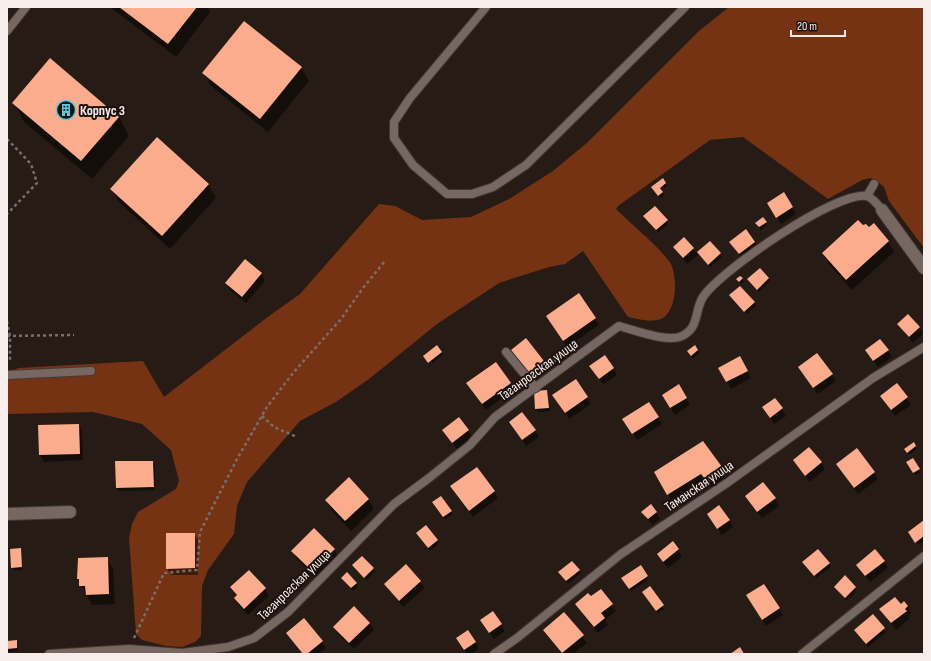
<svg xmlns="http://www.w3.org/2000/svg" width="931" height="661" font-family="'Sofia Sans Condensed',sans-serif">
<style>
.forest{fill:#753313}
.shadow{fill:#0007}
.building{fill:#faac8c}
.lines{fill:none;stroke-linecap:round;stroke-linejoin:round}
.lane-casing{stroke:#423936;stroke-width:10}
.street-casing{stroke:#423936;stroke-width:14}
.path{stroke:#7a6f6b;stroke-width:2.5;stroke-dasharray:3 3;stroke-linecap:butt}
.lane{stroke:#766761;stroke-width:8}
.street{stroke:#766761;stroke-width:12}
.labels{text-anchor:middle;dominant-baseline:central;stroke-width:4;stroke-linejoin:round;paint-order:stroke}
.poi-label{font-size:14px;font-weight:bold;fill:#f7eeeb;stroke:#1d120d;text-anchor:start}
.street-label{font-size:14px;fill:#f7eeeb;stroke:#1d120d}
</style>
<rect width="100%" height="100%" fill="#271b16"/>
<!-- forest -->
<path class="forest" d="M 729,7 L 924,7 L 924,248 L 889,201 L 884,187 L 877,181 L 870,178 L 862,180 L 828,199 L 743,137 L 710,140 L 618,206 L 616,209 C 633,226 654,242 669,261 C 678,273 678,312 661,319 C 650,323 638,319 628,317 L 583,251 L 565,264 L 549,267 L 499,283 L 437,324 L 369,379 L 336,402 L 300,421 L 247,482 L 237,506 L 234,534 L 208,570 L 202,586 L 201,636 L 195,642 L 182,647 L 166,646 L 142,640 L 136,634 L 129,538 L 132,524 L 138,512 L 176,489 L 179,481 L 171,450 L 142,424 L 93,412 L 7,414 L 7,375 L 18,368 L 143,361 L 164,397 L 269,316 L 300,294 L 379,204 L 395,206 L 422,220 L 471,217 L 509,199 L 553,171 L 588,142 L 699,31 Z"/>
<!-- shadow -->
<g class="shadow">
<path d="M 110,7 L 208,7 L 210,12 L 176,57 Z"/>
<path d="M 301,68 L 309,81 L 268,132 L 211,86 L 203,73 Z"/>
<path d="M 14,103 L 119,117 L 129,136 L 92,179 L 24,122 Z"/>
<path d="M 665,183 L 667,186 L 661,191 L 664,195 L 660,198 L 654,190 Z"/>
<path d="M 208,184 L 216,198 L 170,249 L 119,202 L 111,189 Z"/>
<path d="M 784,194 L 796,214 L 781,224 L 772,210 Z"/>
<path d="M 646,219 L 667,221 L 668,224 L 658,233 Z"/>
<path d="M 766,222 L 767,225 L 761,230 L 758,226 Z"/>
<path d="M 862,226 L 888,241 L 894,252 L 852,290 L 829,264 L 823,254 Z"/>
<path d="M 684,238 L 698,255 L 687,264 L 674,247 Z"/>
<path d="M 710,242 L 722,257 L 710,267 L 698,253 Z"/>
<path d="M 731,242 L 755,242 L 758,249 L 744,261 Z"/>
<path d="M 245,261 L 261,274 L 265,281 L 246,303 L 230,290 L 226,283 Z"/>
<path d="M 769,278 L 770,281 L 759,292 L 749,280 Z"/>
<path d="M 737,279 L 742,279 L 744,282 L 741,284 Z"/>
<path d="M 732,298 L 754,303 L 756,306 L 747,314 Z"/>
<path d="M 595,319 L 599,325 L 567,347 L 551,323 Z"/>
<path d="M 898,324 L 919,327 L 923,334 L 913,343 Z"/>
<path d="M 695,346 L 699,353 L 693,358 L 690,354 Z"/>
<path d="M 512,350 L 543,361 L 547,368 L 533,379 Z"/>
<path d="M 562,351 L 566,358 L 556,365 L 553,362 Z"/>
<path d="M 888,351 L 892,357 L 878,367 L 870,356 Z"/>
<path d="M 441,352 L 443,355 L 430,365 L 426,359 Z"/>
<path d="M 817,354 L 836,381 L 818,394 L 803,374 Z"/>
<path d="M 605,356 L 617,375 L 603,385 L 591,367 Z"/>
<path d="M 740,357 L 751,378 L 731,389 L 720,369 Z"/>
<path d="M 576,380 L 591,404 L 569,419 L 558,402 Z"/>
<path d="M 511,383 L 514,390 L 486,410 L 472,390 Z"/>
<path d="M 897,384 L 911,405 L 895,416 L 885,402 Z"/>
<path d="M 679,386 L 690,405 L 675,415 L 663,395 Z"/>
<path d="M 546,391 L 550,411 L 538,412 L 536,409 Z"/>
<path d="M 775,399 L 786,416 L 774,424 L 763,408 Z"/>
<path d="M 649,403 L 662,424 L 637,440 L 628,426 Z"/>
<path d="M 510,422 L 535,430 L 539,437 L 526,446 Z"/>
<path d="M 79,425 L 82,431 L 83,460 L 44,462 L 40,455 Z"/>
<path d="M 443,430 L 468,430 L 472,437 L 457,449 Z"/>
<path d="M 703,442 L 728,479 L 713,489 L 706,480 L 672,501 L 655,473 Z"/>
<path d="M 913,444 L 917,449 L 909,455 L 907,453 Z"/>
<path d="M 912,459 L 921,472 L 916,475 L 908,462 Z"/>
<path d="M 794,461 L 821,463 L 825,469 L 810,482 Z"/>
<path d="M 153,462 L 155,465 L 155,490 L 118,491 L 117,488 Z"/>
<path d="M 837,464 L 874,473 L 878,479 L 858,494 Z"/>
<path d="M 763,483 L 779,506 L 762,518 L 750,503 Z"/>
<path d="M 452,487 L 494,491 L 498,498 L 473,517 Z"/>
<path d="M 368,499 L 374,509 L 351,531 L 332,511 L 326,500 Z"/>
<path d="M 436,505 L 451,511 L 453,514 L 446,519 Z"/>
<path d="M 643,512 L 656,512 L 660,519 L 652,525 Z"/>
<path d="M 729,520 L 733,527 L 722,535 L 712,521 Z"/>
<path d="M 924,522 L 924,541 L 918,545 L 911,536 Z"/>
<path d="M 426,526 L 439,543 L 430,551 L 417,534 Z"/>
<path d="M 194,534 L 198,540 L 198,575 L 171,575 L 167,568 Z"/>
<path d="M 673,543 L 682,557 L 668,568 L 662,561 Z"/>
<path d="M 20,549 L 23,570 L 14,570 L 12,567 Z"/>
<path d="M 334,549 L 338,556 L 316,577 L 296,558 L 293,551 Z"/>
<path d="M 107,558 L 113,569 L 115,604 L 92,605 L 78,579 L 79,559 Z"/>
<path d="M 884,561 L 888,568 L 870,582 L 858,565 Z"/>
<path d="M 829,564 L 831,567 L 816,578 L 805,565 Z"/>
<path d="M 353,565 L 373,569 L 375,572 L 366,580 Z"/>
<path d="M 406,566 L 425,588 L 403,607 L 385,584 Z"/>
<path d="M 579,570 L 581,573 L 568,584 L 561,575 Z"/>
<path d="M 647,576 L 649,579 L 631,591 L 624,581 Z"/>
<path d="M 845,577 L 857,591 L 847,600 L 835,587 Z"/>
<path d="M 342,578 L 356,583 L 358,586 L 353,591 Z"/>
<path d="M 764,585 L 783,615 L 766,626 L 751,602 Z"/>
<path d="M 231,588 L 265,589 L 269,596 L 248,615 L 239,605 L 235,598 L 237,597 Z"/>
<path d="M 650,588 L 664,609 L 658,613 L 645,595 Z"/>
<path d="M 601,590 L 616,611 L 605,620 L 608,625 L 598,633 L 576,604 L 591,598 Z"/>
<path d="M 901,605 L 908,606 L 911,613 L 908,616 L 910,618 L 896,630 L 881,610 Z"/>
<path d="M 564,614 L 587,643 L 573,654 L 562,654 L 544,630 Z"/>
<path d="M 873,615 L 886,632 L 868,647 L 855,630 Z"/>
<path d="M 370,623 L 374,630 L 354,649 L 338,634 L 334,627 Z"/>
<path d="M 501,624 L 505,631 L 494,639 L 485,627 Z"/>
<path d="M 287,633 L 322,642 L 326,648 L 319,654 L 303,654 Z"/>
<path d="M 16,641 L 18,651 L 7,652 L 7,642 Z"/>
<path d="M 475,642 L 479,649 L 472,654 L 467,654 L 461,645 Z"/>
</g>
<!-- building -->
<g class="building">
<path d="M 119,7 L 197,7 L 168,44 Z"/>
<path d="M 244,21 L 302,67 L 260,119 L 202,73 Z"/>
<path d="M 50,58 L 119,117 L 81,161 L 12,103 Z"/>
<path d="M 157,137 L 209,184 L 162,236 L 110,189 Z"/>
<path d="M 663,178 L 666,183 L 660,188 L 663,192 L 658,196 L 651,187 Z"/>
<path d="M 784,192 L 793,207 L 776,218 L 767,203 Z"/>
<path d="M 655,206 L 668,220 L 656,230 L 643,216 Z"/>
<path d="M 763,217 L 767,222 L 759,227 L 755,223 Z"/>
<path d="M 858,220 L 863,225 L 866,224 L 869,227 L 874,223 L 889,241 L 846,280 L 822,253 Z"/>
<path d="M 746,229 L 755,242 L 739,254 L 729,242 Z"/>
<path d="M 684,237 L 694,248 L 683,258 L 673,247 Z"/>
<path d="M 710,241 L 721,253 L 708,265 L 697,252 Z"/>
<path d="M 245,259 L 262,273 L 242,297 L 225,283 Z"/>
<path d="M 760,268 L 769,278 L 757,290 L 747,279 Z"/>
<path d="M 740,276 L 743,278 L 739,282 L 736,279 Z"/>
<path d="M 740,286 L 755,302 L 744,312 L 729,295 Z"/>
<path d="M 579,293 L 596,318 L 563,341 L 546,316 Z"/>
<path d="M 908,314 L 920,327 L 909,337 L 897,324 Z"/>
<path d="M 526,338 L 544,361 L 529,373 L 511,350 Z"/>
<path d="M 880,339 L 889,350 L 873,361 L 865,350 Z"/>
<path d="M 437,345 L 442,352 L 428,363 L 423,356 Z"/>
<path d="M 695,345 L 698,350 L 691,356 L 687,351 Z"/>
<path d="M 562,350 L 565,354 L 554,363 L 550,358 Z"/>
<path d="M 817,353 L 833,374 L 813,388 L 798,367 Z"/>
<path d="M 605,355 L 614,368 L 599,379 L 589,366 Z"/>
<path d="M 740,356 L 748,371 L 726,382 L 718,368 Z"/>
<path d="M 496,362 L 511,383 L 482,404 L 466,383 Z"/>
<path d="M 576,379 L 588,397 L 565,413 L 552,395 Z"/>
<path d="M 897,383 L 908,397 L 891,410 L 880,396 Z"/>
<path d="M 679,384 L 687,398 L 670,408 L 662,395 Z"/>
<path d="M 547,390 L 549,408 L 535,409 L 534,391 Z"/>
<path d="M 775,398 L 783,408 L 770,418 L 762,407 Z"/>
<path d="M 649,402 L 659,417 L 632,434 L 622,419 Z"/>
<path d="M 522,412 L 536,430 L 522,440 L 509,422 Z"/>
<path d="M 459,417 L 469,430 L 452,443 L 442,430 Z"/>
<path d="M 79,424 L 80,454 L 39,455 L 38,425 Z"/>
<path d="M 703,441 L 725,471 L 708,483 L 701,474 L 667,495 L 654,472 Z"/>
<path d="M 914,442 L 916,446 L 907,453 L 904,449 Z"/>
<path d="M 809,447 L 822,462 L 805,476 L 793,460 Z"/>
<path d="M 857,448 L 875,472 L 854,488 L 836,464 Z"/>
<path d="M 913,458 L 920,469 L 913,473 L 906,462 Z"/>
<path d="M 115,461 L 153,461 L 154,487 L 116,488 Z"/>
<path d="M 477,467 L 495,491 L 469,511 L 450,486 Z"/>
<path d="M 349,477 L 369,499 L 345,521 L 325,500 Z"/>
<path d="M 763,482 L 776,498 L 757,512 L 745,496 Z"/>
<path d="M 441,496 L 452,511 L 443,517 L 432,502 Z"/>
<path d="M 651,504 L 657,512 L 648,519 L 641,512 Z"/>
<path d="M 719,505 L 730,520 L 717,529 L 707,514 Z"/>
<path d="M 924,520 L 924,536 L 915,543 L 908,532 Z"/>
<path d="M 426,525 L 438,540 L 428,548 L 416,533 Z"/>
<path d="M 314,528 L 335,549 L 312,571 L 291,551 Z"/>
<path d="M 166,533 L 195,533 L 195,568 L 166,569 Z"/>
<path d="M 673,541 L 679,549 L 663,562 L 657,554 Z"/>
<path d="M 21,548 L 22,567 L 11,568 L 10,549 Z"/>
<path d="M 818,549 L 830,563 L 814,576 L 802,562 Z"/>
<path d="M 875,549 L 885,561 L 865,576 L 856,565 Z"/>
<path d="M 362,556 L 374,568 L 364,578 L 352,565 Z"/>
<path d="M 108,557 L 109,594 L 86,595 L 85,586 L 79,586 L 79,579 L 77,579 L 78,558 Z"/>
<path d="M 572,561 L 580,570 L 566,581 L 558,572 Z"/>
<path d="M 406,564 L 421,581 L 399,601 L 384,584 Z"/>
<path d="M 641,565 L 648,576 L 629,589 L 621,578 Z"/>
<path d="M 249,570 L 266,588 L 244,609 L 234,598 L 237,595 L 230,587 Z"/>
<path d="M 347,572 L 357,583 L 351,588 L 341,578 Z"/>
<path d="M 845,575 L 856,587 L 845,598 L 834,587 Z"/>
<path d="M 764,584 L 780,608 L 762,620 L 746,595 Z"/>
<path d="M 650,586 L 664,605 L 656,611 L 642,592 Z"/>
<path d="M 601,589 L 613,604 L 601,613 L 605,618 L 594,627 L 575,604 L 588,593 L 591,596 Z"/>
<path d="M 895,597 L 901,604 L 904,601 L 908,606 L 905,609 L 907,611 L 891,623 L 879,609 Z"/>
<path d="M 354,606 L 370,623 L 349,643 L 333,627 Z"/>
<path d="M 493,611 L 502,624 L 489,633 L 480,620 Z"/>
<path d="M 564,612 L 584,635 L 562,653 L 543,630 Z"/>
<path d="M 873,614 L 885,628 L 866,644 L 854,630 Z"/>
<path d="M 304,618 L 323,641 L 307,654 L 303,654 L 286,633 Z"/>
<path d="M 468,630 L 476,642 L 464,650 L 456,638 Z"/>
<path d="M 17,640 L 17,648 L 7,649 L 7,641 Z"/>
<path d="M 740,647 L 744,654 L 730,654 Z"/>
</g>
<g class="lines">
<defs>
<g id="lane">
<path d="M 486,7 L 410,98 L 394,122 L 394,138 L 413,165 L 447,194 L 472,194 L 493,187 L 526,165 L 685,7"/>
<path d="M 7,31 L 26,7"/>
<path d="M 867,196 L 874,184"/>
<path d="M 506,352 L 536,388"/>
<path d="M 7,375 L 91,371"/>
<path d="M 49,654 L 129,649 L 182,653 L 228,647 L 254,638 L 288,612 L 394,504 L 429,478 L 470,445 L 495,417 L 619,326 C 634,330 668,343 682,336 C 700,327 694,311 703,297 C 720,271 837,190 867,196 C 873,198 878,205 882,210"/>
<path d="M 494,654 L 517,638 L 621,554 L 727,483 L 873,378 L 924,347"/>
<path d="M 802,654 L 924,556"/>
</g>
<g id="street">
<path d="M 882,210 L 924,268"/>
<path d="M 7,514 L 70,512"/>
</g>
</defs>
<!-- lane casing -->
<use href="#lane" class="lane-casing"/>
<!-- street casing -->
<use href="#street" class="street-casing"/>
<!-- path -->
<g class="path">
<path d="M 7,139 L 31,164 L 37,183 L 7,214"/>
<path d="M 7,321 L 10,336 L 10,362"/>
<path d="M 7,336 L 74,335"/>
<path d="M 262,416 L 274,427 L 297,437"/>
<path d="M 134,638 L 164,573 L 197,570 L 200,532 L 237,459 L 267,407 L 293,373 L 341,319 L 363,288 L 385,261"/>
</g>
<!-- lane -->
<use href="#lane" class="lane"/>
<!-- street -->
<use href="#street" class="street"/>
</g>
<!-- icons -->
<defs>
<symbol id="building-ring" viewBox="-11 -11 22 22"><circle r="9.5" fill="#1d120d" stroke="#55cae0" stroke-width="1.5"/><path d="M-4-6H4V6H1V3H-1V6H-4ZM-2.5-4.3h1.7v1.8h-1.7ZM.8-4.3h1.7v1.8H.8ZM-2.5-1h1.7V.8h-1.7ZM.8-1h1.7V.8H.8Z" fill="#55cae0"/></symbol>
</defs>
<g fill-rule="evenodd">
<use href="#building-ring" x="55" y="99" width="22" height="22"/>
</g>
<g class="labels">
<!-- poi labels -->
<g class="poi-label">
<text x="80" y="110">Корпус 3</text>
</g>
<!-- street labels -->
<g class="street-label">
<text transform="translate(538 370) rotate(-36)">Таганрогская улица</text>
<text transform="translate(699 486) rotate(-34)">Таманская улица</text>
<text transform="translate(294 585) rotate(-44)">Таганрогская улица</text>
</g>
</g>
<!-- border -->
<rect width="931" height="661" fill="none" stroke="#f7eeeb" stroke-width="16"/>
<!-- scale -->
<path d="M791 30v6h54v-6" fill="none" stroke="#f7eeeb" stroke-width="2"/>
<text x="797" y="30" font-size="12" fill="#f7eeeb" stroke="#1d120d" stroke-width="3" paint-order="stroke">20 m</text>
</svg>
